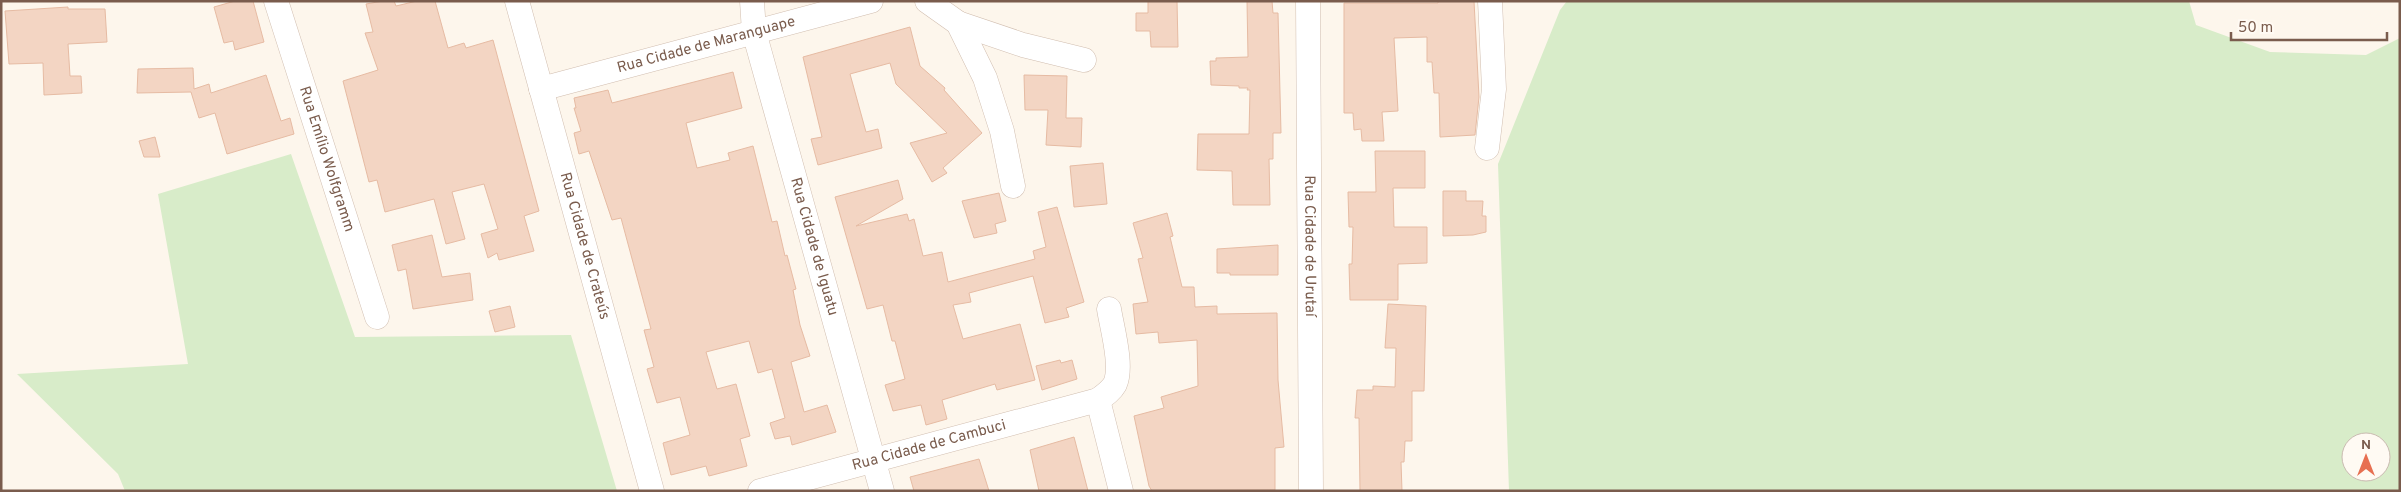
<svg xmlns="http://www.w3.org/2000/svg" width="2401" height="492" font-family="Overpass,sans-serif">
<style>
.green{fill:#d8ecc9;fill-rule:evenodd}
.building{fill:#f3d5c3;stroke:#e6bba3}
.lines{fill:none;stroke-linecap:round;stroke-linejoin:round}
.minor-casing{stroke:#d1beb0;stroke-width:25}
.minor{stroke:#fff;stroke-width:24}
.labels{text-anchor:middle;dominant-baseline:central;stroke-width:5;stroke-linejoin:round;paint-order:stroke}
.street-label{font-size:15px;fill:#7a5c4d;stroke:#fffaf3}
</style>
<rect width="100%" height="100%" fill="#fdf6ec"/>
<!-- green -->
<g class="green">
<path d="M 1567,1 L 2189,1 L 2196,25 L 2270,52 L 2366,55 L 2400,38 L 2400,491 L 1509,491 L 1498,164 L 1560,10 ZM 2351,442 L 2381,442 L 2381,472 L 2351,472 Z"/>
<path d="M 291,154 L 355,337 L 571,335 L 617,491 L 125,491 L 118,474 L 17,374 L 188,364 L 158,194 Z"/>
</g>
<!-- building -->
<g class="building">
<path d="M 235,1 L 253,1 L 264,42 L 235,50 L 233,41 L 224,43 L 214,7 Z"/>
<path d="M 383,1 L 394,1 L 396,6 L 417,1 L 435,1 L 448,48 L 464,43 L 466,48 L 493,40 L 539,211 L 524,216 L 534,251 L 499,260 L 497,253 L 488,258 L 481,234 L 498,229 L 484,184 L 452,192 L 465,239 L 446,244 L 434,199 L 385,212 L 377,180 L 369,182 L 343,81 L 378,70 L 365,33 L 373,32 L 366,4 Z"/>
<path d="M 1148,1 L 1177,1 L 1178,47 L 1151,47 L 1150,31 L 1136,31 L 1136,13 L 1148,13 Z"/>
<path d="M 1247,1 L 1272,1 L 1273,13 L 1278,13 L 1281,133 L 1273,133 L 1273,159 L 1269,159 L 1270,205 L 1233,205 L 1232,171 L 1197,170 L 1198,134 L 1249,134 L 1250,90 L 1247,90 L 1248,88 L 1239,88 L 1239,86 L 1211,85 L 1210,61 L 1216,61 L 1216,58 L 1248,57 Z"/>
<path d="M 1438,1 L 1474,1 L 1479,97 L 1475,135 L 1440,137 L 1439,93 L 1434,93 L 1432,62 L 1427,62 L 1427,37 L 1394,38 L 1398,111 L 1382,112 L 1384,141 L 1362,141 L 1361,129 L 1354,130 L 1353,113 L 1344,113 L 1344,3 L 1438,3 Z"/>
<path d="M 68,7 L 68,9 L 105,9 L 107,42 L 68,44 L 70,76 L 81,76 L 82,93 L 44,95 L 43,63 L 9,64 L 5,11 Z"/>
<path d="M 910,27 L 920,66 L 945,88 L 944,90 L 982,133 L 943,168 L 947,173 L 932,182 L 910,143 L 947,133 L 896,84 L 890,63 L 850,74 L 866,132 L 878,129 L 882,148 L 818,165 L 811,139 L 822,137 L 803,57 Z"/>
<path d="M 193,68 L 194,89 L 209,84 L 211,93 L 266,75 L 281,121 L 290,118 L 294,134 L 227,154 L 215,113 L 199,118 L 191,92 L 137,93 L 138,69 Z"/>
<path d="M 733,72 L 742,108 L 686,123 L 697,168 L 730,160 L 728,153 L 753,146 L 772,222 L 777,221 L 785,256 L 787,255 L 796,289 L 793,290 L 800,325 L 810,356 L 791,362 L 804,412 L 827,405 L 836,432 L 792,445 L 790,436 L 775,439 L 770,423 L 785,418 L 772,369 L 758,373 L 749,341 L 706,352 L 717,389 L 736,384 L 750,436 L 740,439 L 747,466 L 709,476 L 706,466 L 671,475 L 663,443 L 690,435 L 680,397 L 657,403 L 647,369 L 654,367 L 644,330 L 651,329 L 621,218 L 612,220 L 589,151 L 579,154 L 574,133 L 581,131 L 574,108 L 576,108 L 574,98 L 608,90 L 612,103 Z"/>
<path d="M 1024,75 L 1067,76 L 1066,118 L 1082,118 L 1081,147 L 1046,145 L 1048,110 L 1025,110 Z"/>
<path d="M 155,137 L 160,157 L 144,157 L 139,141 Z"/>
<path d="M 1375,151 L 1425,151 L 1425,188 L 1393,188 L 1394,227 L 1427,227 L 1427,263 L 1398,264 L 1398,300 L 1350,300 L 1349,264 L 1352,264 L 1353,227 L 1349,227 L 1348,192 L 1376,192 Z"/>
<path d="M 1103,163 L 1107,204 L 1074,207 L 1070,166 Z"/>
<path d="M 898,180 L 903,199 L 856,226 L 907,214 L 909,221 L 914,219 L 923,256 L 942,252 L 948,282 L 1035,259 L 1033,251 L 1046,247 L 1038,212 L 1057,207 L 1084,302 L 1066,308 L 1069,317 L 1045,323 L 1033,276 L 969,293 L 971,302 L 953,305 L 963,339 L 1020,324 L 1035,380 L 997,390 L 995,384 L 942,400 L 947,419 L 926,425 L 921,405 L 893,411 L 885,385 L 905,379 L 895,341 L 892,341 L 883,305 L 867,309 L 835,197 Z"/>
<path d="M 1443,191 L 1466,191 L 1466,201 L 1483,201 L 1482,216 L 1486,216 L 1486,232 L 1473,235 L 1443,236 Z"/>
<path d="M 999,193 L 1006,221 L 995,224 L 997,233 L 974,238 L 962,201 Z"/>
<path d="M 1167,213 L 1173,236 L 1170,237 L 1182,287 L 1194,287 L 1195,307 L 1217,306 L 1217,314 L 1277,313 L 1278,380 L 1284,447 L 1275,448 L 1275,490 L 1152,491 L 1149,486 L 1134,416 L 1164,408 L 1161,397 L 1198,386 L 1197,340 L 1159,343 L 1158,332 L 1136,334 L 1133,304 L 1148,302 L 1138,259 L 1143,258 L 1133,223 Z"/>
<path d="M 432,235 L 442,277 L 470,273 L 473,300 L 413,309 L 406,269 L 398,271 L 392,245 Z"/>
<path d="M 1278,245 L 1278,275 L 1230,275 L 1230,273 L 1217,273 L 1217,249 Z"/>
<path d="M 1388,304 L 1426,306 L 1424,391 L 1412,391 L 1412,441 L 1405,441 L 1404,462 L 1401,462 L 1402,491 L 1360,491 L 1359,418 L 1355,418 L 1357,390 L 1373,390 L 1373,386 L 1395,387 L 1396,348 L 1385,348 Z"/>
<path d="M 510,306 L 515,327 L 495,332 L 489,311 Z"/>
<path d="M 1060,360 L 1061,363 L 1072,360 L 1077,379 L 1042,390 L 1036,366 Z"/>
<path d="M 1074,437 L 1088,491 L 1039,491 L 1030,450 Z"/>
<path d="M 979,459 L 989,491 L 914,491 L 910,477 Z"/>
</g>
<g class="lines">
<defs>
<g id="minor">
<path id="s1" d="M 276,1 L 377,317"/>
<path id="s2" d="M 517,1 L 652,491"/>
<path id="s3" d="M 752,1 L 754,32 L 882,491"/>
<path d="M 927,1 L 958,23 L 985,78 L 1002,131 L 1013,186"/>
<path id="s4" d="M 1308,1 L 1311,491"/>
<path d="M 958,23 L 1023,45 L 1084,60"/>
<path id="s5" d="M 541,89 L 871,1"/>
<path d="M 1487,148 L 1494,89 L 1490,1"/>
<path d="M 1098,400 L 1121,491"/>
<path id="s6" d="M 760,491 L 1098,400 C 1105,395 1111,391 1115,384 C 1123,366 1112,328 1109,309"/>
</g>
</defs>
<!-- minor casing -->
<use href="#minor" class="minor-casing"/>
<!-- minor -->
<use href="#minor" class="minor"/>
</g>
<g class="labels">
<!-- street labels -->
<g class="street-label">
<text stroke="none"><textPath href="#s5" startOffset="171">Rua Cidade de Maranguape</textPath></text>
<text stroke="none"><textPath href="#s1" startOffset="166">Rua Emílio Wolfgramm</textPath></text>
<text stroke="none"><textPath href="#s2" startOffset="254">Rua Cidade de Crateús</textPath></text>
<text stroke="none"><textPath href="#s4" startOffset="245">Rua Cidade de Urutaí</textPath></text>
<text stroke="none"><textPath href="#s3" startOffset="254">Rua Cidade de Iguatu</textPath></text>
<text stroke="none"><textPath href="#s6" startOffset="175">Rua Cidade de Cambuci</textPath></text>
</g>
</g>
<!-- border -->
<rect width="2401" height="492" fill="none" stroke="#7a5c4d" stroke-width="5"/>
<!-- north arrow -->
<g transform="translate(2366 457)"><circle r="24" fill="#fffaf3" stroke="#cabbb1"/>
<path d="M0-4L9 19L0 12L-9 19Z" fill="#e76f51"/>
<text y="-8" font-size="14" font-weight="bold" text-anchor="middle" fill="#7a5c4d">N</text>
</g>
<!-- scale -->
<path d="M2231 32v8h156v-8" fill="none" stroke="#7a5c4d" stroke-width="2.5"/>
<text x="2238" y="32" font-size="15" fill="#7a5c4d" stroke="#fffaf3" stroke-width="4" paint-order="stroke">50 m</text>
</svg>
